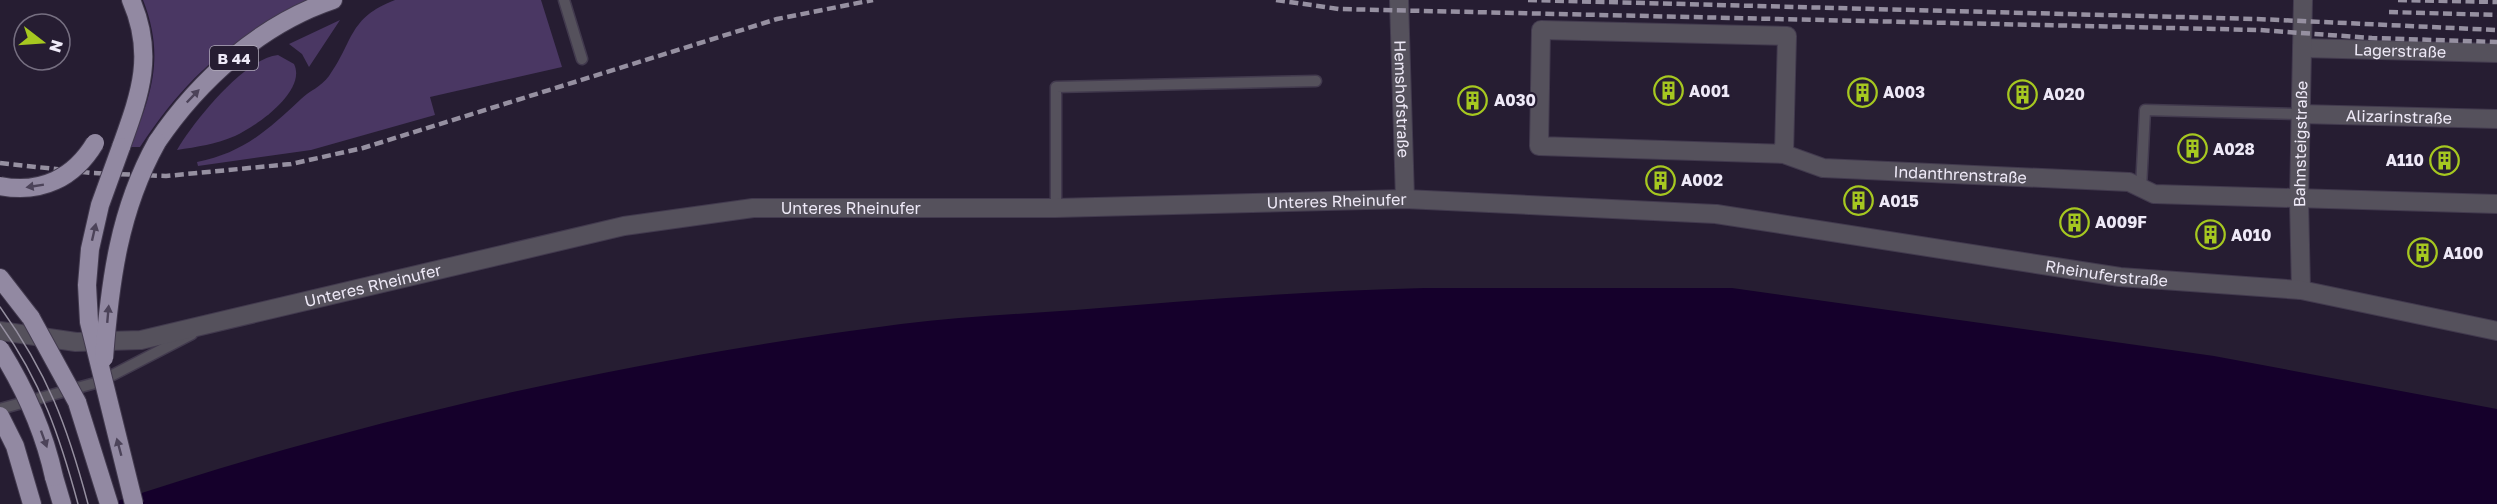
<svg xmlns="http://www.w3.org/2000/svg" width="2497" height="504" font-family="'Golos Text',sans-serif">
<style>
.green{fill:#4a3763}
.water{fill:#15002b}
.lines{fill:none;stroke-linecap:round;stroke-linejoin:round}
.service-casing{stroke:#423a4e;stroke-width:13}
.minor-casing{stroke:#423a4e;stroke-width:20}
.trunk-casing{stroke:#423a4e;stroke-width:20}
.service{stroke:#55515c;stroke-width:10}
.minor{stroke:#55515c;stroke-width:18}
.trunk{stroke:#9289a2;stroke-width:18}
.tram{stroke:#9690a1;stroke-width:1.5}
.rail{stroke:#9690a1;stroke-width:4.5;stroke-dasharray:9 4.5;stroke-linecap:butt}
.trunk-bridge-casing{stroke:#423a4e;stroke-width:20;stroke-linecap:butt}
.trunk-bridge{stroke:#9289a2;stroke-width:18}
.oneway{fill:#4c4359}
.labels{text-anchor:middle;dominant-baseline:central;stroke-width:4.5;stroke-linejoin:round;paint-order:stroke}
.shield{fill:#261d32;stroke:#b2acbc;stroke-width:1.5}
.shield-label{font-size:15px;font-weight:bold;fill:#eee9f7}
.street-label{font-size:16px;fill:#eee9f7;stroke:#261d32}
.poi-label{font-size:16px;font-weight:bold;fill:#eee9f7;stroke:#261d32;text-anchor:start}
</style>
<rect width="100%" height="100%" fill="#261d32"/>
<!-- green -->
<g class="green">
<path d="M 143,0 L 308,0 C 229,42 190,72 140,147 L 130,147 C 152,94 165,56 143,0 Z"/>
<path d="M 395,0 L 541,0 L 562,67 L 430,97 L 435,115 L 311,150 L 198,166 L 197,162 C 243,153 268,130 301,99 C 309,91 321,87 329,76 C 354,41 348,18 395,0 Z"/>
<path d="M 340,20 L 309,67 L 302,54 L 289,44 Z"/>
<path d="M 278,55 L 294,64 C 307,91 257,126 235,136 C 216,144 197,147 177,150 C 193,122 245,58 278,55 Z"/>
</g>
<!-- water -->
<path class="water" d="M 1424,288 L 1732,288 L 2214,356 L 2497,409 L 2497,504 L 108,504 C 365,418 632,359 901,324 C 958,317 1017,314 1075,310 C 1192,300 1307,291 1424,288 Z"/>
<g class="lines">
<defs>
<g id="service">
<path d="M 564,0 L 582,59"/>
<path d="M 2141,188 L 2145,110 L 2300,114"/>
<path d="M 1056,208 L 1056,87 L 1316,81"/>
<path d="M 0,409 L 99,382 L 192,334"/>
</g>
<g id="minor">
<path id="s1" d="M 1399,0 L 1405,199"/>
<path id="s2" d="M 2302,48 L 2497,53"/>
<path id="s3" d="M 2300,114 L 2497,119"/>
<path id="s4" d="M 1784,154 L 1787,36 L 1541,30 L 1539,146 L 1784,154 L 1823,168 L 2129,182 L 2154,194 L 2497,204"/>
<path id="s5" d="M 2301,290 L 2299,200 L 2303,0"/>
<path id="s6" d="M 0,331 L 76,342 L 141,340 L 624,226 L 753,208 L 1056,208 L 1405,199 L 1716,214 L 2120,277 L 2301,290 L 2497,331"/>
</g>
<g id="trunk">
<path d="M 157,142 C 199,80 261,24 333,0"/>
<path d="M 121,147 C 140,94 155,55 131,0"/>
<path d="M 0,278 L 31,318"/>
<path d="M 77,402 L 109,504"/>
<path d="M 0,416 L 15,446 L 32,504"/>
<path d="M 54,477 L 62,504"/>
</g>
</defs>
<!-- service casing -->
<use href="#service" class="service-casing"/>
<!-- minor casing -->
<use href="#minor" class="minor-casing"/>
<!-- trunk casing -->
<use href="#trunk" class="trunk-casing"/>
<!-- service -->
<use href="#service" class="service"/>
<!-- minor -->
<use href="#minor" class="minor"/>
<!-- trunk -->
<use href="#trunk" class="trunk"/>
<!-- tram -->
<g class="tram">
<path d="M 0,307 C 48,374 67,425 88,504"/>
<path d="M 0,324 C 41,381 60,437 78,504"/>
</g>
<!-- rail -->
<g class="rail">
<path d="M 1276,0 L 1339,9 L 2259,30 L 2372,38 L 2497,42"/>
<path d="M 1528,0 L 2257,19 L 2497,30"/>
<path d="M 2398,0 L 2497,2"/>
<path d="M 2389,12 L 2497,15"/>
<path d="M 0,163 L 92,173 L 166,176 L 291,164 L 363,148 L 777,19 L 873,0"/>
</g>
<defs>
<g id="trunk-bridge">
<path d="M 121,147 L 100,205 L 90,249 L 87,285 L 89,322 L 134,504"/>
<path d="M 0,186 C 41,194 74,178 95,143"/>
<path d="M 31,318 L 77,402"/>
<path d="M 0,349 C 25,389 44,431 54,477"/>
<path d="M 104,358 C 110,281 119,210 157,142"/>
</g>
</defs>
<!-- trunk-bridge casing -->
<use href="#trunk-bridge" class="trunk-bridge-casing"/>
<!-- trunk-bridge -->
<use href="#trunk-bridge" class="trunk-bridge"/>
</g>
<!-- one-way arrows -->
<defs><path id="oneway-solid" d="M-6-.8H1V-3.2L6.5 0L1 3.2V.8H-6Z" transform="scale(1.5)"/></defs>
<g class="oneway">
<use href="#oneway-solid" transform="translate(193 96) rotate(-46)"/>
<use href="#oneway-solid" transform="translate(35 186) rotate(171)"/>
<use href="#oneway-solid" transform="translate(94 232) rotate(-77)"/>
<use href="#oneway-solid" transform="translate(108 314) rotate(-85)"/>
<use href="#oneway-solid" transform="translate(44 439) rotate(70)"/>
<use href="#oneway-solid" transform="translate(119 447) rotate(-105)"/>
</g>
<!-- icons -->
<defs>
<symbol id="building-ring" viewBox="-11 -11 22 22"><circle r="9.5" fill="#261d32" stroke="#a6c820" stroke-width="1.5"/><path d="M-4-6H4V6H1V3H-1V6H-4ZM-2.5-4.3h1.7v1.8h-1.7ZM.8-4.3h1.7v1.8H.8ZM-2.5-1h1.7V.8h-1.7ZM.8-1h1.7V.8H.8Z" fill="#a6c820"/></symbol>
</defs>
<g fill-rule="evenodd">
<use href="#building-ring" x="1652" y="74" width="33" height="33"/>
<use href="#building-ring" x="1846" y="76" width="33" height="33"/>
<use href="#building-ring" x="2006" y="78" width="33" height="33"/>
<use href="#building-ring" x="1456" y="84" width="33" height="33"/>
<use href="#building-ring" x="2176" y="132" width="33" height="33"/>
<use href="#building-ring" x="2428" y="144" width="33" height="33"/>
<use href="#building-ring" x="1644" y="164" width="33" height="33"/>
<use href="#building-ring" x="1842" y="184" width="33" height="33"/>
<use href="#building-ring" x="2058" y="206" width="33" height="33"/>
<use href="#building-ring" x="2194" y="218" width="33" height="33"/>
<use href="#building-ring" x="2406" y="236" width="33" height="33"/>
</g>
<g class="labels">
<!-- shield labels -->
<rect class="shield" x="210" y="46" width="48" height="24" rx="4.5"/>
<g class="shield-label">
<text x="234" y="58">B 44</text>
</g>
<!-- street labels -->
<g class="street-label">
<text stroke="none"><textPath href="#s2" startOffset="98">Lagerstraße</textPath></text>
<text stroke="none"><textPath href="#s1" startOffset="99">Hemshofstraße</textPath></text>
<text stroke="none"><textPath href="#s3" startOffset="99">Alizarinstraße</textPath></text>
<text stroke="none"><textPath href="#s5" startOffset="146">Bahnsteigstraße</textPath></text>
<text stroke="none"><textPath href="#s4" startOffset="904">Indanthrenstraße</textPath></text>
<text stroke="none"><textPath href="#s6" startOffset="1352">Unteres Rheinufer</textPath></text>
<text stroke="none"><textPath href="#s6" startOffset="866">Unteres Rheinufer</textPath></text>
<text stroke="none"><textPath href="#s6" startOffset="2127">Rheinuferstraße</textPath></text>
<text stroke="none"><textPath href="#s6" startOffset="380">Unteres Rheinufer</textPath></text>
</g>
<!-- poi labels -->
<g class="poi-label">
<text x="1689" y="91">A001</text>
<text x="1883" y="92">A003</text>
<text x="2043" y="94">A020</text>
<text x="1494" y="100">A030</text>
<text x="2213" y="149">A028</text>
<text x="2424" y="160" text-anchor="end">A110</text>
<text x="1681" y="180">A002</text>
<text x="1879" y="201">A015</text>
<text x="2095" y="222">A009F</text>
<text x="2231" y="235">A010</text>
<text x="2443" y="253">A100</text>
</g>
</g>
<!-- north arrow -->
<g transform="translate(42 42) rotate(107)"><circle r="28" fill="#261d32" stroke="#766f81" stroke-width="1.5"/>
<path d="M0-4.5L10 22L0 15L-10 22Z" fill="#a6c820"/>
<text y="-9" font-size="16" font-weight="bold" text-anchor="middle" fill="#eee9f7">N</text>
</g>
</svg>
